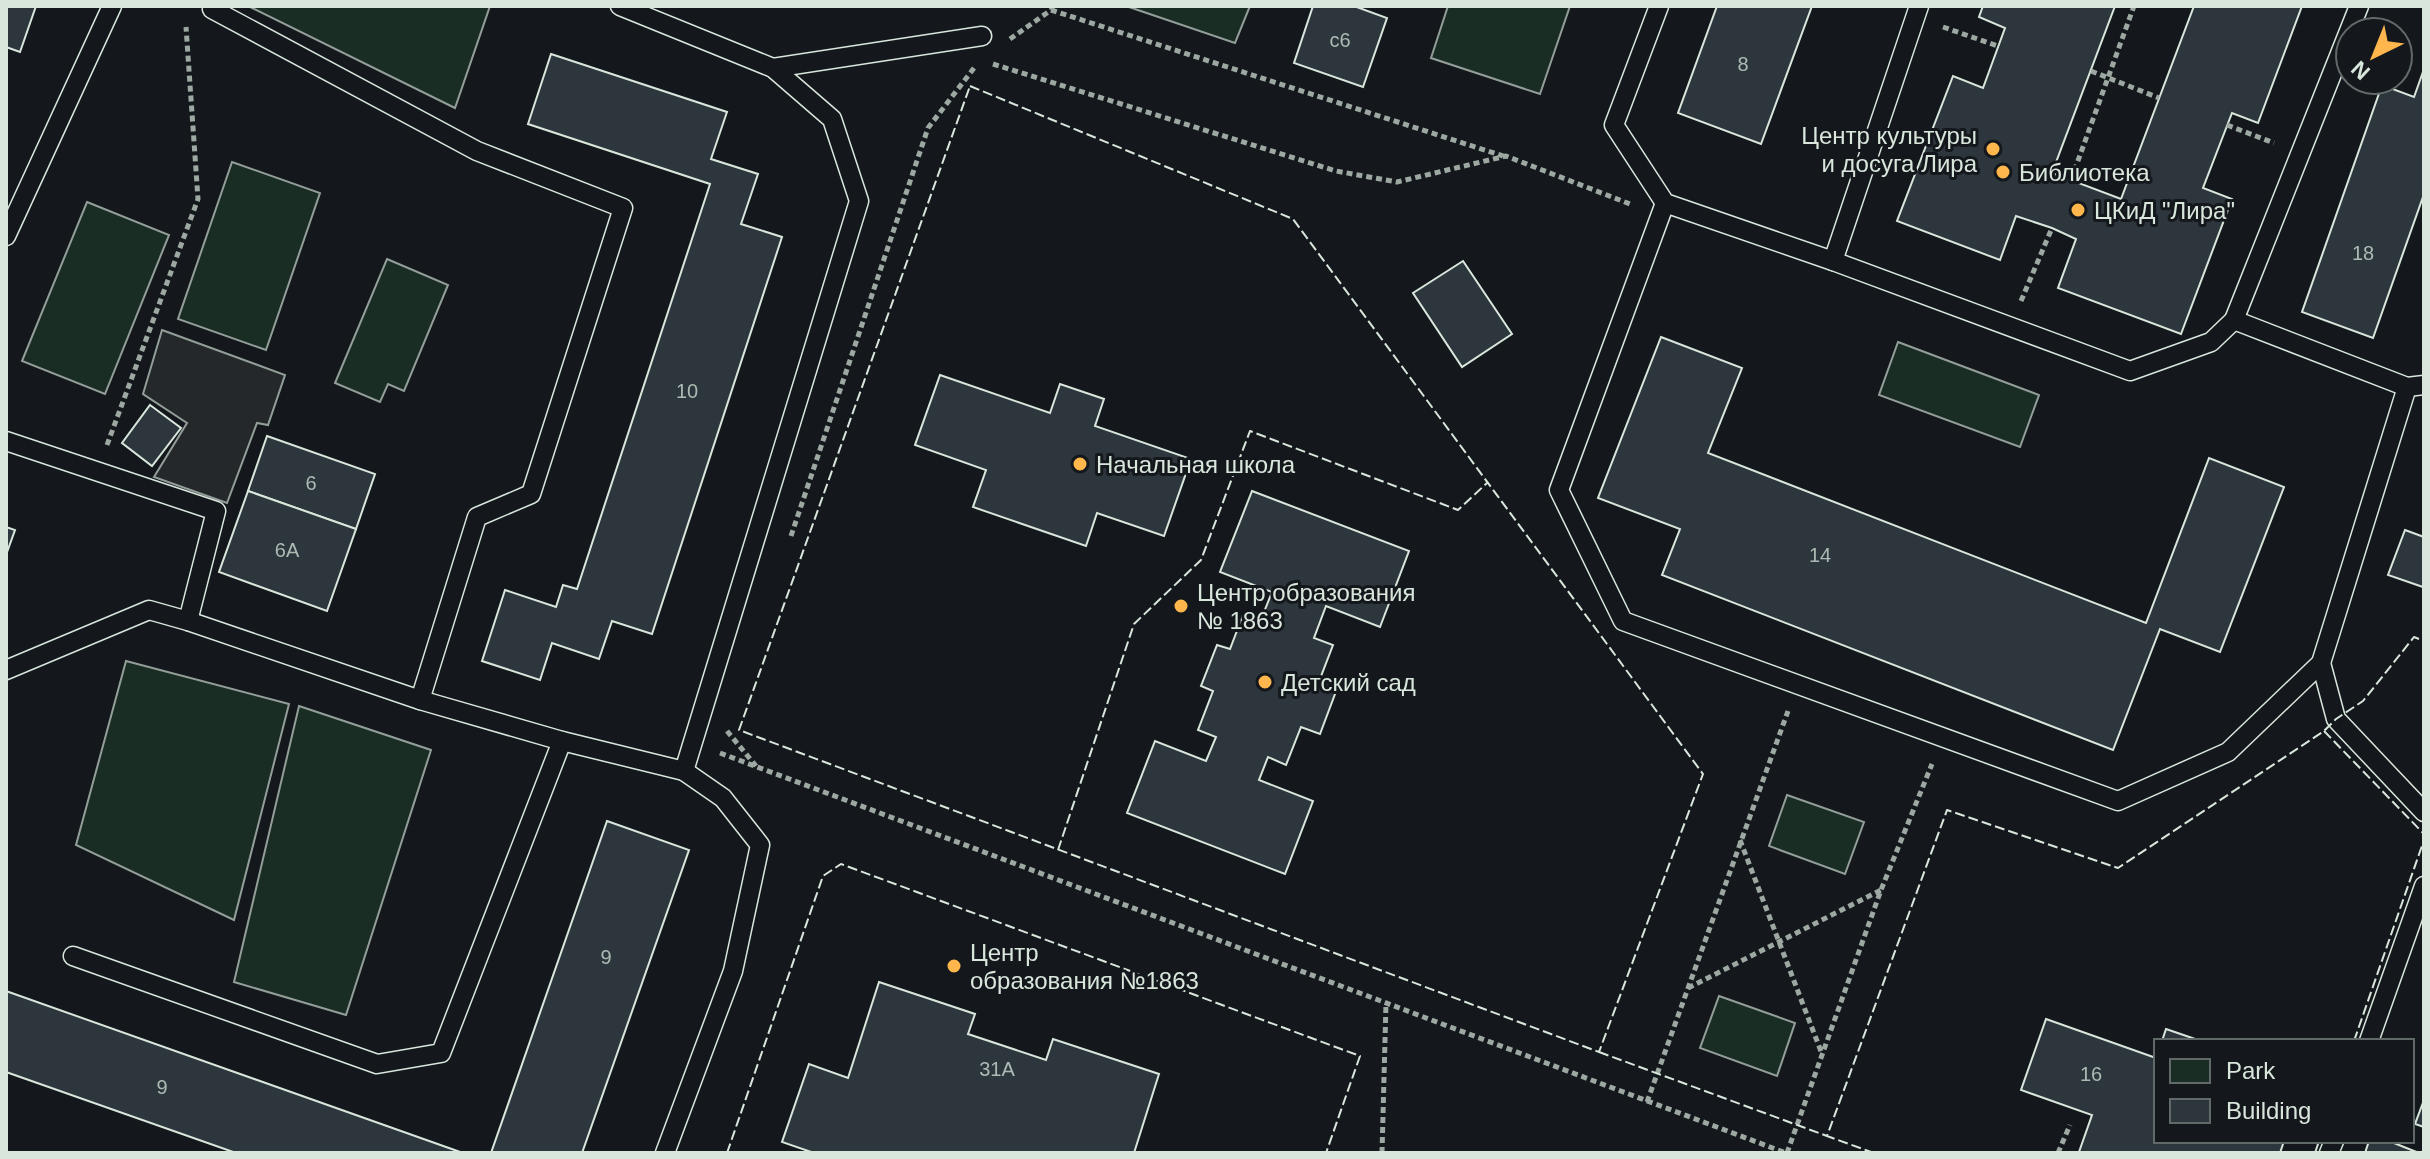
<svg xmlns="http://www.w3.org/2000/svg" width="2430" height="1159" font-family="Helvetica,sans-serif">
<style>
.green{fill:#1a2d24;stroke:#939e99;stroke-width:2}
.parking{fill:#24282b;stroke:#939e99;stroke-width:2}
.building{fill:#2c363c;stroke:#d8e6dc;stroke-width:2}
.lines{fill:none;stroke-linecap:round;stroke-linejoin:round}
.lane-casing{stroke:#d8e6dc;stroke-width:21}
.path{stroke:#9da8a2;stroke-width:5;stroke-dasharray:6 4;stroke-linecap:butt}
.lane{stroke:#14181c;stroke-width:18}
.fence{stroke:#d8e6dc;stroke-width:2;stroke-dasharray:10 4;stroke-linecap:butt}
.poi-dot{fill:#ffb74d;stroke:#14181c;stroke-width:3}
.labels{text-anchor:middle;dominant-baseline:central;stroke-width:6;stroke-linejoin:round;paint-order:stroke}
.number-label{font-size:20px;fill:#adbab4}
.poi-label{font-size:24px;fill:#d8e6dc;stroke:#14181c;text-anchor:start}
</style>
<rect width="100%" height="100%" fill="#14181c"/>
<!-- green -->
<g class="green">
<path d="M 248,6 L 490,6 L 455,108 Z"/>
<path d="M 1126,6 L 1250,6 L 1235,43 Z"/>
<path d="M 1448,6 L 1570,6 L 1540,94 L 1431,58 Z"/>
<path d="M 232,162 L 320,193 L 266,350 L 178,319 Z"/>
<path d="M 87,202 L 169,235 L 105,394 L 22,361 Z"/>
<path d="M 387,259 L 448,285 L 404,391 L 388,384 L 380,402 L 335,383 Z"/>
<path d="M 1898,342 L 2039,395 L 2020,447 L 1879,395 Z"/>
<path d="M 126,661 L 289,704 L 234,920 L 76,845 Z"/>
<path d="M 299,706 L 431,750 L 346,1015 L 234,982 Z"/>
<path d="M 1787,795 L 1864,822 L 1845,874 L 1769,846 Z"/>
<path d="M 1719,996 L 1795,1023 L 1777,1076 L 1700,1048 Z"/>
</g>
<!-- parking -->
<path class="parking" d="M 162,330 L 285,375 L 268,425 L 257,423 L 227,503 L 154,477 L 187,423 L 143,394 Z"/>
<!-- building -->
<g class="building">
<path d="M 6,6 L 36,6 L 20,52 L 6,47 Z"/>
<path d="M 1313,6 L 1354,6 L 1387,18 L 1363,87 L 1294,63 Z"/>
<path d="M 1717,6 L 1812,6 L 1761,144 L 1678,113 Z"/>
<path d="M 1983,6 L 2115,6 L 2052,173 L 2121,199 L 2194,6 L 2302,6 L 2258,123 L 2232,113 L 2203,188 L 2232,199 L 2181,334 L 2058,288 L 2076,239 L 2052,228 L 2016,216 L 2000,260 L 1897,221 L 1953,76 L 1983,88 L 2005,28 L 1979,17 Z"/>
<path d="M 551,54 L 727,112 L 711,159 L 758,174 L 741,224 L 782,237 L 652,634 L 612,621 L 599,659 L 552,643 L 540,680 L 482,661 L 505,590 L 556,607 L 563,585 L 577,589 L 710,184 L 528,124 Z"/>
<path d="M 2424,69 L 2424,194 L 2373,338 L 2302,312 L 2382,85 L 2414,97 Z"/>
<path d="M 1463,261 L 1512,334 L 1462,367 L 1413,293 Z"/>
<path d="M 1661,337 L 1742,368 L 1708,453 L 2146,623 L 2209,458 L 2284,487 L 2220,652 L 2160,629 L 2113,750 L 1662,575 L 1680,529 L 1598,498 Z"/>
<path d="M 940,375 L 1050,413 L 1060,384 L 1104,399 L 1095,426 L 1191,459 L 1164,536 L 1097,513 L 1086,546 L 973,507 L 986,470 L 915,445 Z"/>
<path d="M 150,405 L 181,428 L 152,466 L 122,443 Z"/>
<path d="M 267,436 L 375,474 L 356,529 L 248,491 Z"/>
<path d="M 248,491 L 356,529 L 327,611 L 219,572 Z"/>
<path d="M 1252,491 L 1409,551 L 1380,627 L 1326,606 L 1314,638 L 1333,645 L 1320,679 L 1338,686 L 1320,734 L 1301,727 L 1286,765 L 1268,757 L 1259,780 L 1313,801 L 1285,874 L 1127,813 L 1155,741 L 1206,761 L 1216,737 L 1198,730 L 1213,691 L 1201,686 L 1217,645 L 1230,649 L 1243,615 L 1260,622 L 1272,592 L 1220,572 Z"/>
<path d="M 6,527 L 15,530 L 6,555 Z"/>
<path d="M 2405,530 L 2424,537 L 2423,587 L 2388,575 Z"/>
<path d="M 607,821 L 689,850 L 582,1153 L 491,1153 Z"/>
<path d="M 879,982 L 975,1014 L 968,1034 L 1046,1060 L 1053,1039 L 1159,1074 L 1134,1153 L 814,1153 L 782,1142 L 809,1064 L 848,1078 Z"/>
<path d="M 6,991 L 463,1153 L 236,1153 L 6,1072 Z"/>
<path d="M 2046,1019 L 2156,1058 L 2156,1141 L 2284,1141 L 2280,1153 L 2079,1152 L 2092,1115 L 2021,1090 Z"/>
<path d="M 2166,1029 L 2201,1041 L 2162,1041 Z"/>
<path d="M 2424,1100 L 2424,1127 L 2415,1124 Z"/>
<path d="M 2369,1141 L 2389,1141 L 2419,1153 L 2365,1153 Z"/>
</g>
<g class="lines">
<defs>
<g id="lane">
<path d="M 1659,6 L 1614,125 L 1665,203 L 1833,261 L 2130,371 L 2211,342 L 2234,320 L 2407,387 L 2424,385"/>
<path d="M 212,9 L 477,151 L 623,208 L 531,494 L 477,517 L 420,700"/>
<path d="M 773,68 L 982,36"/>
<path d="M 1665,203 L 1559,490 L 1623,621 L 2118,801 L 2228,752 L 2321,663 L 2407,387"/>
<path d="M 6,236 L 112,6"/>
<path d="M 1833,261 L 1919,6"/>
<path d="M 2234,320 L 2359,6"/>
<path d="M 6,441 L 216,511 L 188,621"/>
<path d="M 2321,663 L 2336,719 L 2424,812"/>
<path d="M 6,670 L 149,610 L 188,621 L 420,700 L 562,741 L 684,771 L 859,201 L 832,119 L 773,68 L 620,6"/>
<path d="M 73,956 L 377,1064 L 441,1053 L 562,741"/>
<path d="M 2369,1041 L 2424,886"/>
<path d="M 665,1153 L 733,971 L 760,845 L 723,798 L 684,771"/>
<path d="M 2329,1153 L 2334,1141"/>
</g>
</defs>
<!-- lane casing -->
<use href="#lane" class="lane-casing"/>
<!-- path -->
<g class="path">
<path d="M 1051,10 L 1503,156"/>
<path d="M 1943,27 L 1998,46"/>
<path d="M 1010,39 L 1051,10 L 1053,6"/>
<path d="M 993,64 L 1336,171 L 1397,182 L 1506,156 L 1630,204"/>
<path d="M 2091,71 L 2159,98"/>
<path d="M 2227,125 L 2274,143"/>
<path d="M 2071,180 L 2134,6"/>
<path d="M 2021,301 L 2052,228"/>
<path d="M 107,445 L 198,199 L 186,27"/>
<path d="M 791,536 L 928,128 L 974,68"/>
<path d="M 727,731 L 756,766"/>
<path d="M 720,753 L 1786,1153"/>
<path d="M 1740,840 L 1822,1054"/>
<path d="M 1688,988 L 1881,890"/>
<path d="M 1647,1102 L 1788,711"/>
<path d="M 1382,1153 L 1386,1003"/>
<path d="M 1787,1153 L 1881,890 L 1932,764"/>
<path d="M 2058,1153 L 2070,1125"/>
</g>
<!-- lane -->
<use href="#lane" class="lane"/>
<!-- fence -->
<g class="fence">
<path d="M 970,86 L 1293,219 L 1703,774 L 1599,1052 L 739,730 Z"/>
<path d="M 2324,731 L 2424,834"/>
<path d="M 1058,850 L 1134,624 L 1201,560 L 1250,431 L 1458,510 L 1488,482"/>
<path d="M 2354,1041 L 2424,840"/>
<path d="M 1599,1052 L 1827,1136"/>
<path d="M 727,1153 L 823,876 L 841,864 L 1360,1056 L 1326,1153"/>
<path d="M 1874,1153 L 1827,1136 L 1947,810 L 2118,868 L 2324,731 L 2336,719 L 2363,701 L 2414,637 L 2424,641"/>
<path d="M 2315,1153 L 2319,1141"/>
</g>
</g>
<!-- markers -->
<g class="poi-dot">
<circle cx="1993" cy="149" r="8"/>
<circle cx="2003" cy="172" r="8"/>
<circle cx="2078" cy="210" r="8"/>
<circle cx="1080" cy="464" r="8"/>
<circle cx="1181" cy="606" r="8"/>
<circle cx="1265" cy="682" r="8"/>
<circle cx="954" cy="966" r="8"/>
</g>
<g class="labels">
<!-- number labels -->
<g class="number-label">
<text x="1340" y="40">с6</text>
<text x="1743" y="64">8</text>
<text x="2363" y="253">18</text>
<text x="687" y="391">10</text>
<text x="311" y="483">6</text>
<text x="287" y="550">6А</text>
<text x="1820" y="555">14</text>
<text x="606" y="957">9</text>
<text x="997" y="1069">31А</text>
<text x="2091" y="1074">16</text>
<text x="162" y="1087">9</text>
</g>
<!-- poi labels -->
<g class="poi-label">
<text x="1977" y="135" text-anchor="end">Центр культуры<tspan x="1977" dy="28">и досуга Лира</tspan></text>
<text x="2019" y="172">Библиотека</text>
<text x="2094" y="210">ЦКиД "Лира"</text>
<text x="1096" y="464">Начальная школа</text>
<text x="1197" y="592">Центр образования<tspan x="1197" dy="28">№ 1863</tspan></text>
<text x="1281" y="682">Детский сад</text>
<text x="970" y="952">Центр<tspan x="970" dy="28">образования №1863</tspan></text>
</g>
</g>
<!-- border -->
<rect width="2430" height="1159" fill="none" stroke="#d8e6dc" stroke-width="16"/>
<!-- legend -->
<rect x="2154" y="1039" width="260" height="104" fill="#14181c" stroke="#626a69" stroke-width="2"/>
<rect x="2170" y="1059" width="40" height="24" fill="#1a2d24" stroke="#626a69" stroke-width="2"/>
<text x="2226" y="1079" font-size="24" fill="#d8e6dc">Park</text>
<rect x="2170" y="1099" width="40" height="24" fill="#2c363c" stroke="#626a69" stroke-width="2"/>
<text x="2226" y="1119" font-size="24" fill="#d8e6dc">Building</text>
<!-- north arrow -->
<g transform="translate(2374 56) rotate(223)"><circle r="38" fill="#14181c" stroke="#626a69" stroke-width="2"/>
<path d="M0-6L14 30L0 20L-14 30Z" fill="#ffb74d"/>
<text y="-12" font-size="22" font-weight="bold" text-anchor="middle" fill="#d8e6dc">N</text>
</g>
</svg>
